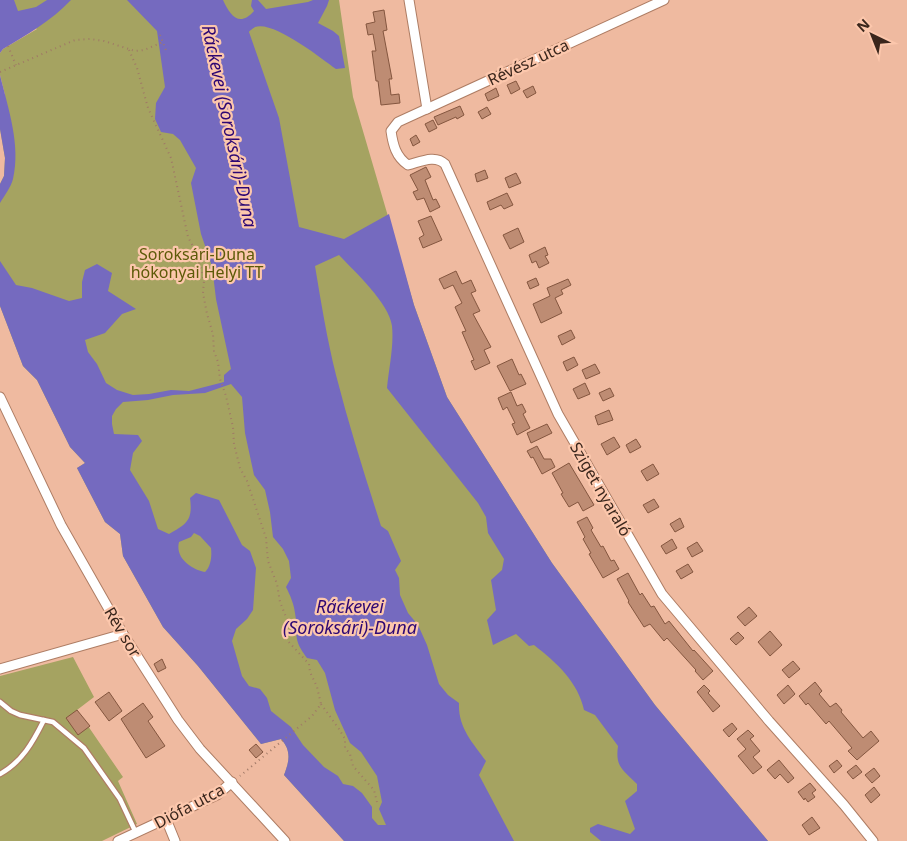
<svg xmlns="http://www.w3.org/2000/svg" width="907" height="841" font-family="'Noto Sans',sans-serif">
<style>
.green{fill:#a5a361}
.water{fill:#756abf;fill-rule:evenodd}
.building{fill:#be8c73;stroke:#84563f}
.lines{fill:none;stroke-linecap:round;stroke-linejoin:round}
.lane-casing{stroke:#ae7d64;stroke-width:7}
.street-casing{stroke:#ae7d64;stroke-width:11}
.path{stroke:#a07966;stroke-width:2;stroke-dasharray:1 4;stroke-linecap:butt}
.lane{stroke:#fff;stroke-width:4.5}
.street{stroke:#fff;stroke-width:9}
.labels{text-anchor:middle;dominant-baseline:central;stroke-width:4.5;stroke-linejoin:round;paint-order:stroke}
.street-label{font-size:16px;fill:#3a261c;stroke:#fcc7ac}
.park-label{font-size:16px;fill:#5d5a08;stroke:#fcc7ac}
.water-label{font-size:18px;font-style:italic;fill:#2e0773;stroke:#fcc7ac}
</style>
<rect width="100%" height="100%" fill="#efbaa0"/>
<!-- green -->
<g class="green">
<path d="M 0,0 L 339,0 L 353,97 L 414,305 L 447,397 L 552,563 L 655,705 L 768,841 L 344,841 L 284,775 C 289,762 292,751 281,739 L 261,744 L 198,666 L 163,627 L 123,556 L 120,534 L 105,522 L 77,468 L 85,463 L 70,447 L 37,380 L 23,366 L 0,306 L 0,184 L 4,176 L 5,158 L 0,129 L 5,95 L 0,75 L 0,53 L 3,49 L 37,29 Z"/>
<path d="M 73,657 L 94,697 L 77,710 L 123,777 L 118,781 L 137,824 L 102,841 L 0,841 L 0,676 Z"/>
</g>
<!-- water -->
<g class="water">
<path d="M 0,0 L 14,0 L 18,11 L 36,7 L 47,0 L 71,0 C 51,21 28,34 3,49 L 0,53 Z"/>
<path d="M 127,0 L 223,0 C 230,15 239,28 254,11 L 251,6 L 252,0 L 258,0 L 266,9 L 308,2 L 313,0 L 329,0 L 327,6 L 318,23 L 333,31 L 339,36 L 345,68 L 336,69 C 321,58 273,20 255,27 C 255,27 249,31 249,32 L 279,118 L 299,227 L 344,239 L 389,214 L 414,305 L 447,397 L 552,563 L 655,705 L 768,841 L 601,841 L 590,832 L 590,828 L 598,824 L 630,834 L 635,829 L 625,801 L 637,791 L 637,784 C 623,770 615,767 618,746 L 595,715 L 584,710 C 578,682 557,663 534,645 L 529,646 L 516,634 L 493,645 L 487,620 L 496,610 L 491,580 L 502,570 L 504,559 L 488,533 L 486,517 L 478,503 L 387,388 C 389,367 394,346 392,326 C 389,303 355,272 339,255 L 315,266 C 321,302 327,339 336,375 C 349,426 365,476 381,526 L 388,531 L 401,561 L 395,570 L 399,578 L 400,595 L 408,613 L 418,625 L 427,645 L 439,684 L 448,695 L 459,703 C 458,727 472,742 486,761 L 479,775 L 514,841 L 344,841 L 284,775 C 289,762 292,751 281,739 L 261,744 L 198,666 L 163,627 L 123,556 L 120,534 L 105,522 L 77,468 L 85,463 L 70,447 L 37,380 L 23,366 L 0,306 L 0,261 L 16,285 L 32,288 L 69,301 L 82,298 L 82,282 L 85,270 L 97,264 L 112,273 L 108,291 L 136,309 L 122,314 L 105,333 L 85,340 L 88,352 L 97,364 L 106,383 L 117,390 L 133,395 L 149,394 L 171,390 L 189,391 L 224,382 L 224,375 L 231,369 L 216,299 L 212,266 L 201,234 L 191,183 L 196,168 L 180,140 L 173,134 L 161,132 L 155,119 L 156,103 L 165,87 L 157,31 ZM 231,384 L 242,397 L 245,433 L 254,475 L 265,490 L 270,512 L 273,537 L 283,549 L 289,561 L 291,578 L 286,587 C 290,595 294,604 295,613 C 299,635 291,637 307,658 L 317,660 L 325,673 L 335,710 L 350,743 L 361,752 L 377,776 L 382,802 L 379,809 L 386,825 L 378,825 L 372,818 L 372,807 L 362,793 L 353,786 L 343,784 L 338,776 L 324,767 L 303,745 L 291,727 L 271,711 L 267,698 L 260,689 L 249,686 L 242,676 L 232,641 L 236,629 L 247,619 L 253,610 L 256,568 L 250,551 L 242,545 L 219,500 L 196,493 L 190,498 C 193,520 187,524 169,534 L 158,529 L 149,501 L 130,470 L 133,453 L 142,441 L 138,435 L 114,434 L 112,424 L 112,416 L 116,409 L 123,402 L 148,400 L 173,395 L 205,393 ZM 194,533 L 200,536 L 211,548 C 212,556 211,566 205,572 C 191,569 175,558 179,542 L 191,537 Z"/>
<path d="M 0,75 C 8,108 21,145 13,179 C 11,187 4,196 0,203 L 0,184 L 4,176 L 5,158 L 0,129 Z"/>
</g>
<!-- building -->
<g class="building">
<path d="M 384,10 L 387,30 L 383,31 L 392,79 L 389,79 L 391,95 L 399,94 L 400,103 L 381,105 L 378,81 L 376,81 L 372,51 L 376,51 L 373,34 L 368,35 L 366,24 L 375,22 L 373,12 Z"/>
<path d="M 516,81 L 520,89 L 511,94 L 507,85 Z"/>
<path d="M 533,86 L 536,93 L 527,98 L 523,91 Z"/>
<path d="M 496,88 L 499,96 L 488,101 L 485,94 Z"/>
<path d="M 460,106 L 464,115 L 457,119 L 456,117 L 438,125 L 434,117 Z"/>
<path d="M 487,107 L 491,114 L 482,119 L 478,112 Z"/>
<path d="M 433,120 L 437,128 L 429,132 L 425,124 Z"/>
<path d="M 416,135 L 420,142 L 413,146 L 410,139 Z"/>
<path d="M 426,167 L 431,177 L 425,180 L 433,200 L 436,199 L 440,207 L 430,212 L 424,198 L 417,200 L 413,192 L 418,190 L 410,175 Z"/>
<path d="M 485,170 L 488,178 L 477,182 L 475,174 Z"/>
<path d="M 516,173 L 521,183 L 509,188 L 505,178 Z"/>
<path d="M 507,193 L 513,205 L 504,209 L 501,205 L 490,210 L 487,202 Z"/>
<path d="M 431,216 L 442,240 L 423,248 L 419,238 L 424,235 L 418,221 Z"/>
<path d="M 518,228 L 524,242 L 510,249 L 503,235 Z"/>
<path d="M 545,247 L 548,255 L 545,256 L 549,263 L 539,268 L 536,261 L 532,263 L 529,255 Z"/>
<path d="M 456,271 L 462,284 L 471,280 L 476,291 L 471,293 L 480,311 L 473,314 L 491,347 L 484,350 L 490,363 L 475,370 L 471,361 L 474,360 L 462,332 L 466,331 L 455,307 L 462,303 L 453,285 L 444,289 L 439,279 Z"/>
<path d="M 536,278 L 539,285 L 530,289 L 527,282 Z"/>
<path d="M 568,279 L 571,285 L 561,290 L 563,294 L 555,298 L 562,313 L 541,323 L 533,304 L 550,296 L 547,288 Z"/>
<path d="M 571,330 L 575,338 L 562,345 L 558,336 Z"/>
<path d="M 574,357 L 578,365 L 567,371 L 563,362 Z"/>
<path d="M 512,359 L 519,375 L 521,374 L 526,384 L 510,391 L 497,366 Z"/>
<path d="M 595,364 L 600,373 L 586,379 L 582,370 Z"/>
<path d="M 585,383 L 590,394 L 578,399 L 573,389 Z"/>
<path d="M 610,388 L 614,396 L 603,401 L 599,393 Z"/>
<path d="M 511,392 L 517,406 L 522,404 L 526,412 L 523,414 L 530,428 L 517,435 L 512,424 L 515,423 L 507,407 L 503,410 L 498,398 Z"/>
<path d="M 609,410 L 613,420 L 598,425 L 595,416 Z"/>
<path d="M 547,424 L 552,433 L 531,443 L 527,433 Z"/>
<path d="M 614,437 L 620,447 L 607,455 L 601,444 Z"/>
<path d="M 636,439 L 641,447 L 630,453 L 626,445 Z"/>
<path d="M 537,446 L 544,459 L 551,459 L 555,467 L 542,474 L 533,457 L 531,458 L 527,451 Z"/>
<path d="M 569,463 L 594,505 L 583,511 L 578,502 L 569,507 L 561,494 L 563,493 L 552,473 Z"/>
<path d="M 653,464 L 659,474 L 647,481 L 641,471 Z"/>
<path d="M 654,499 L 659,507 L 648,513 L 643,505 Z"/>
<path d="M 587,517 L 593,528 L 591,530 L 601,547 L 603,546 L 611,561 L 614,560 L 619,569 L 603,578 L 589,554 L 591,553 L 583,539 L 585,537 L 577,522 Z"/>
<path d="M 680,518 L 684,527 L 675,532 L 670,524 Z"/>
<path d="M 672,539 L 677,548 L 666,554 L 661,546 Z"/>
<path d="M 697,542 L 703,551 L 692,557 L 687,548 Z"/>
<path d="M 688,564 L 693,572 L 681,579 L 676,571 Z"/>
<path d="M 628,573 L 640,595 L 642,593 L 651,607 L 654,606 L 665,624 L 669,621 L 693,651 L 694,650 L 713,671 L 703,680 L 695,671 L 696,670 L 667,638 L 664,641 L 650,624 L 644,627 L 628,602 L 629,601 L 617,579 Z"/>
<path d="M 749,607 L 757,616 L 745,626 L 737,617 Z"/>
<path d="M 770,631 L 782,645 L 770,656 L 758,642 Z"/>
<path d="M 738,632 L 744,638 L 736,645 L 730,639 Z"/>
<path d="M 162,659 L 166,668 L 158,672 L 154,664 Z"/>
<path d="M 793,661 L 800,669 L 789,678 L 782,670 Z"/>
<path d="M 815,682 L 822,691 L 819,694 L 830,707 L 836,703 L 842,710 L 841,712 L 863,738 L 871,731 L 879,741 L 857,760 L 848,751 L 852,748 L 829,721 L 826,724 L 808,703 L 806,705 L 799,696 Z"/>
<path d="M 704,685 L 710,691 L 708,693 L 720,706 L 713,712 L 697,692 Z"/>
<path d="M 788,685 L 795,694 L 784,704 L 777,695 Z"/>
<path d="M 109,692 L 122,711 L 109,721 L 95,702 Z"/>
<path d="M 143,703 L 153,717 L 148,721 L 165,746 L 146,758 L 121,719 Z"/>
<path d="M 77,710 L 90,726 L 78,735 L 66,718 Z"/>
<path d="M 732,723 L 737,729 L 729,737 L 723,730 Z"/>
<path d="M 748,730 L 754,736 L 750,739 L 760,751 L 753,757 L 762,767 L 753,774 L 738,756 L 746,749 L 737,739 Z"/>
<path d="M 256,744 L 263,752 L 256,758 L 249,750 Z"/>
<path d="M 779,760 L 794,778 L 788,783 L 780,774 L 775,779 L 767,770 Z"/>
<path d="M 837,760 L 842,766 L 834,773 L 829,766 Z"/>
<path d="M 856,765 L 862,772 L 853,779 L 847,772 Z"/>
<path d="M 874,768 L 880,776 L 872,783 L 865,775 Z"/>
<path d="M 810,783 L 816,790 L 812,793 L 815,797 L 808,802 L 805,798 L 804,800 L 798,792 Z"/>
<path d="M 874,787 L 880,795 L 871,803 L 865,795 Z"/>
<path d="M 812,817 L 820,828 L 809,835 L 802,825 Z"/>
</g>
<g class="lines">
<defs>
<g id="lane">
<path d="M 0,702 L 11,711 L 20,715 L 53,722 L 84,748 L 120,799 L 136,833"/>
<path d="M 0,774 C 22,762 33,742 44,720"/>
</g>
<g id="street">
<path d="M 409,0 L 427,109"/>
<path d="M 664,0 L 398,122 L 391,131 C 393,145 396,157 408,165 C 420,162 435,154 445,164 L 558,414 L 662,594 L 769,721 L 844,805 L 873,841"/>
<path d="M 0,397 L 61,525 L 123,634 L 178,720 L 200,749 L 285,841"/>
<path d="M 0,669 L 123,634"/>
<path d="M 166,819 L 175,841"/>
<path d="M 118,841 L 217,795 L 232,782"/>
</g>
</defs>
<!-- lane casing -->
<use href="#lane" class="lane-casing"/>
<!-- street casing -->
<use href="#street" class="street-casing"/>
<!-- path -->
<g class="path">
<path d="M 160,35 L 167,53"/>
<path d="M 8,46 L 16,65"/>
<path d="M 129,50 L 137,68 L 148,108 L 171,158 L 188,237 L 197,254 L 204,281 L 203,293 L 207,314 L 213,334 L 214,351 L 218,362 L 220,379 L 226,396 L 233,427 L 234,444 L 240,468 L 247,481 L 266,538 L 268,561 L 277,584 L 280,602 L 288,622 L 285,632 L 286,639 L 309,664 L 310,672 L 317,687 L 321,704 L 312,716 L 240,776"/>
<path d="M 0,72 L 75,40 L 90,39 L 104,41 L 135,51 L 144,50 L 163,42"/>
<path d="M 321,704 L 339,729 L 345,739 L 345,748 L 350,754 L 353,766 L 374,790 L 377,802"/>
</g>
<!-- lane -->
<use href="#lane" class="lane"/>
<!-- street -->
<use href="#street" class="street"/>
</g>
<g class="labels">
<!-- street labels -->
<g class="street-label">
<text transform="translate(528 62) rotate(-25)">Révész utca</text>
<text transform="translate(601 489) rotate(60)">Sziget nyaraló</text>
<text transform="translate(123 632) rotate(59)">Rév sor</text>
<text transform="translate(189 806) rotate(-28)">Diófa utca</text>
</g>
<!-- park labels -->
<g class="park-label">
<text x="197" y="254">Soroksári-Duna<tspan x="197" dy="18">hókonyai Helyi TT</tspan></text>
</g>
<!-- water labels -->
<g class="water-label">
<text transform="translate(230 126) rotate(78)">Ráckevei (Soroksári)-Duna</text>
<text x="350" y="606">Ráckevei<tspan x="350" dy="21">(Soroksári)-Duna</tspan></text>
</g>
</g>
<!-- north arrow -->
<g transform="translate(872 35) rotate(317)" stroke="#fcc7ac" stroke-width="4" paint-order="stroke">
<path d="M0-4L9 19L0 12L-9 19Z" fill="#3a261c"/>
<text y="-8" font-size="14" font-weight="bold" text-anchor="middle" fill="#3a261c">N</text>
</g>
</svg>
